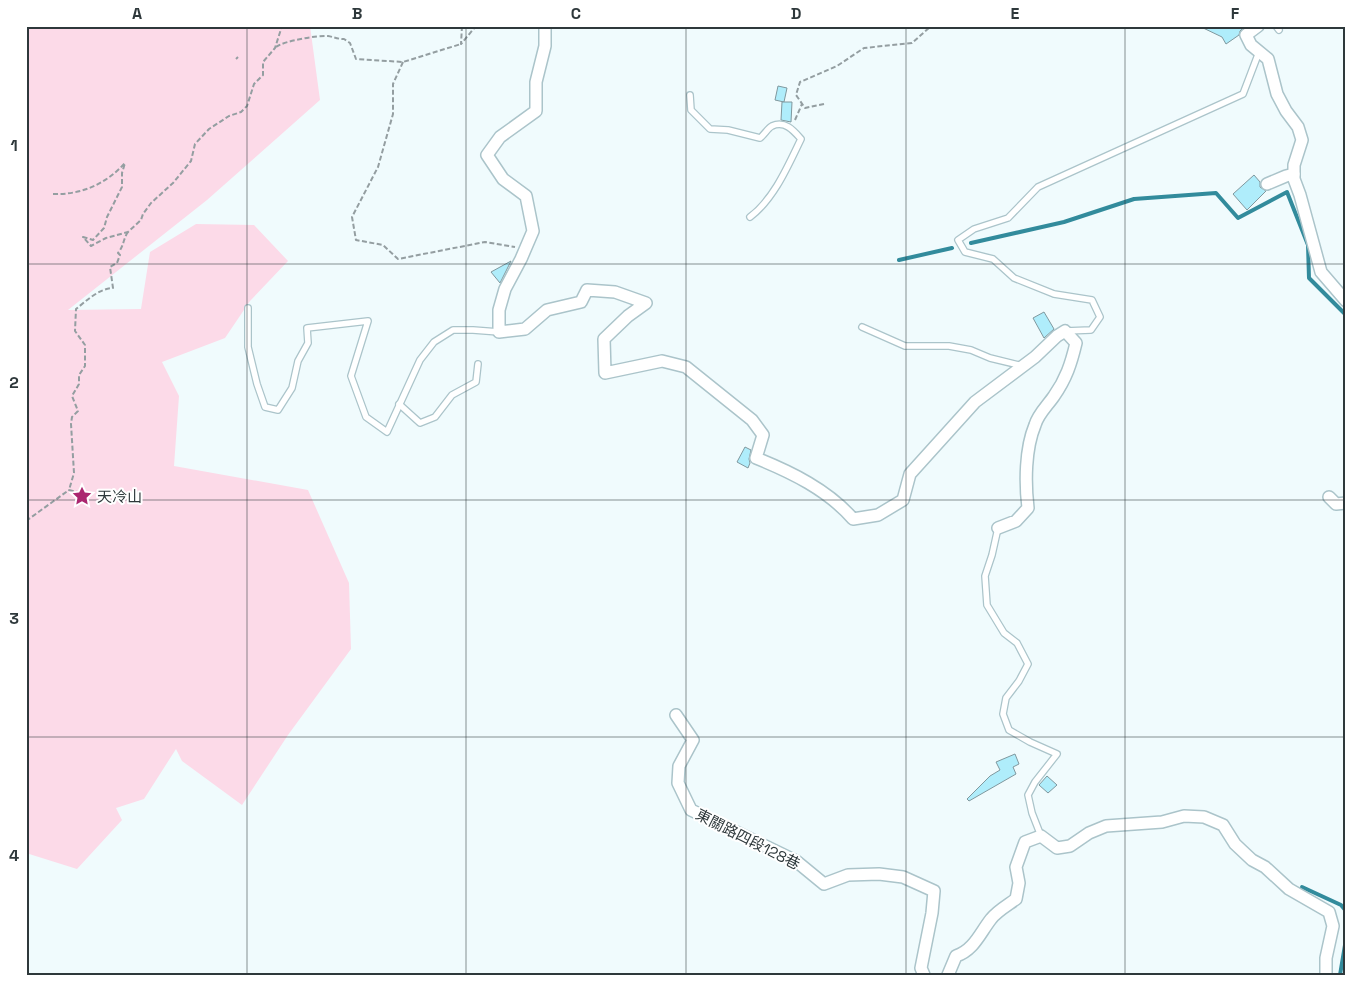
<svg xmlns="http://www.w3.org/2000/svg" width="1372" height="1001" font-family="'Space Grotesk','Noto Sans TC',sans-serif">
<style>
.green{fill:#fcdae8}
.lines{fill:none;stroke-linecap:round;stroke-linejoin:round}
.stream{stroke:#328b9c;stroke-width:4}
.building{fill:#afedfb;stroke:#80989e}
.service-casing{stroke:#abc4ca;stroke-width:8}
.minor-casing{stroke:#abc4ca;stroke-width:14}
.path{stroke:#949ea1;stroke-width:2;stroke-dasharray:5 2.5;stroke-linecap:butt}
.service{stroke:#fff;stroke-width:5.5}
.minor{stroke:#fff;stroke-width:11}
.grid{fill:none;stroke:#2e383b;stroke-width:1;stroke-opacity:0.55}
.labels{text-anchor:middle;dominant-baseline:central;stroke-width:4;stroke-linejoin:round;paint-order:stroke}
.poi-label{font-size:15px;fill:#2e383b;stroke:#fff;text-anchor:start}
.street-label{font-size:15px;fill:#2e383b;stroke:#fff}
.neatline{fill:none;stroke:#2e383b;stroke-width:2}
.grid-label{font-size:16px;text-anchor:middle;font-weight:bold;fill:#2e383b}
</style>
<rect width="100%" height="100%" fill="#f0fbfd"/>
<!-- green -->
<path class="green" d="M 26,26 L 310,26 L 320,100 L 207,200 L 68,310 L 141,309 L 150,252 L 196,224 L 254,225 L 288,261 L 250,301 L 225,338 L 162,362 L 179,396 L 174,466 L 308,490 L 349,583 L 351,649 L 288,735 L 242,805 L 182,761 L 176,749 L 144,799 L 116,808 L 122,820 L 77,869 L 26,853 Z"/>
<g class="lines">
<!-- stream -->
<g class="stream">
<path d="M 971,243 L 1064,222 L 1134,199 L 1216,193 L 1238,218 L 1287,192 L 1308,245 L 1309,278 L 1346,315"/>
<path d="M 899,260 L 952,248"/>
<path d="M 1302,887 L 1341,905 L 1346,911"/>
<path d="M 1340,975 L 1346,939"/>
</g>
</g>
<!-- building -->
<g class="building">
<path d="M 1199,26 L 1245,26 L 1240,31 L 1239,35 L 1226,44 L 1222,37 Z"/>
<path d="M 778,86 L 787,88 L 784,102 L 775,100 Z"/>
<path d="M 782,102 L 792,102 L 791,122 L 781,120 Z"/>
<path d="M 1254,175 L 1260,182 L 1260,187 L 1266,191 L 1247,210 L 1233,194 Z"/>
<path d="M 511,261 L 500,283 L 491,272 Z"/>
<path d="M 1044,312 L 1054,329 L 1044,338 L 1033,318 Z"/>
<path d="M 745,447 L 751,450 L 749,459 L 750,463 L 748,468 L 737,462 Z"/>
<path d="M 1015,754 L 1019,764 L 1013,767 L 1016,774 L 969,801 L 967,799 L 990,776 L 1000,770 L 996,762 Z"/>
<path d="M 1047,776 L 1057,785 L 1048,793 L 1039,785 Z"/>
</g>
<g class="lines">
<defs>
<g id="service">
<path d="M 1276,26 L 1279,30"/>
<path d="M 690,95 L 691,110 L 710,129 L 728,130 L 760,138 C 764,135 768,128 772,126 C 785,120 794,131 801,139 C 788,166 774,199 750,217"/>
<path d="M 248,308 L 248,347 L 257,384 L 265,407 L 278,410 L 292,388 L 298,361 L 308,343 L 307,328 L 368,321 L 351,376 L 366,417 L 387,432 L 420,360 L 434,342 L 453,330 L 473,330 L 499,332"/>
<path d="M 862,327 L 905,346 L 949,346 L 971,350 L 990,358 L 1023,366"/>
<path d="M 1065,331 L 1091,330 L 1100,317 L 1092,300 L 1054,294 L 1014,278 L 993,259 L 965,252 L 958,240 L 974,229 L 1008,218 L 1038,187 L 1243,94 L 1259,52"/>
<path d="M 399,404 L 420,423 L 435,417 L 452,395 L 476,382 L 478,364"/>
<path d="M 998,528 L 992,555 L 985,576 L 987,605 L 1004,633 L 1017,643 L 1028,664 L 1019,681 L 1006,698 L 1003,714 L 1009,730 L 1030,742 L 1057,754 L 1035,782 L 1028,795 L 1032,813 L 1041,836"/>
</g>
<g id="minor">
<path d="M 545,26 L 545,46 L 536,82 L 536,111 L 500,137 L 487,155 L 503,179 L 526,196 L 533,231 L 521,259 L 505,289 L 499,310 L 499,332 L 525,329 L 547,310 L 581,302 L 587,290 L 615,292 L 646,303 L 628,316 L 604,339 L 605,373 L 662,361 L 686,367 L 752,420 L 763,435 L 756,458 C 791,472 828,490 853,519 L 878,515 L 903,500 L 910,474 L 975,402 L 1035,357 L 1057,336 L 1065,331 L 1076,343 C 1071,364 1066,379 1054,396 C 1048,405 1038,414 1035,425 C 1025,449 1025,483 1028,508 L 1016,521 L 998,528"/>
<path d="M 1258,26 L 1246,35 L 1251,45 L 1268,59 L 1277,94 L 1286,111 L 1298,127 L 1302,140 L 1294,165 L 1294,179 L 1300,195 L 1321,272 L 1346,301"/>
<path d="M 1267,184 L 1286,176 L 1294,174"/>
<path d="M 1329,497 L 1336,504 L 1346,503"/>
<path d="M 676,715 L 693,740 L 679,766 L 678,783 L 691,810 L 796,861 L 824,884 L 848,875 L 879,874 L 903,877 L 934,891 L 932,913 L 921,968 L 924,975"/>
<path d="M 948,975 L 956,956 C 974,950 980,933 991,919 C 997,911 1008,905 1016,899 L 1019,883 L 1016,867 L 1025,842 L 1041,836 L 1057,848 L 1070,846 L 1089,833 L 1106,826 L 1162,822 L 1184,816 L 1204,817 L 1223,825 L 1235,844 L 1252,860 L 1265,867 L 1289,889 L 1329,912 L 1333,926 L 1326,958 L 1326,975"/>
</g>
</defs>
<!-- service casing -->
<use href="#service" class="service-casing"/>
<!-- minor casing -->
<use href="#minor" class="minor-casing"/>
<!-- path -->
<g class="path">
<path d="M 462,26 L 461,44 L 476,26"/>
<path d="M 276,47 C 283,41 319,35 328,36 C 334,37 337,39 344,39 L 350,43 L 356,59 L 403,62 L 461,44"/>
<path d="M 236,59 L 238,57"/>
<path d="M 403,62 L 393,84 L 393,114 L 378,167 L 352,217 L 356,240 L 383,245 L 398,259 L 485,242 L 515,247"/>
<path d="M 824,104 L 805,108 L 796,95 L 800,82 L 837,66 L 864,48 L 912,43 L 931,26"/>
<path d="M 795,120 L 802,104"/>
<path d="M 53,194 C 81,195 106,184 125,163 L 122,173 L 122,187 L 107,217 L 104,228 L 93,240 L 83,237 L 91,246 L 106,238 L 128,232 L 141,220 L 143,214 L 151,203 L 173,183 L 191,161 L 195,144 L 209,129 L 229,116 L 241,112 L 247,106 L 254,84 L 263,75 L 263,62 L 275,48 L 282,26"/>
<path d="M 81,493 L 69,490 L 74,473 L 71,424 L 72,417 L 78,411 L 72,396 L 79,384 L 79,375 L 85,366 L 85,345 L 75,331 L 76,309 C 86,301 100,288 113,288 L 110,267 L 117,263 L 120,255 L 118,253 C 124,246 123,239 128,232"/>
<path d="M 26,521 L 69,490"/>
</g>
<!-- service -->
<use href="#service" class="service"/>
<!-- minor -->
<use href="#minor" class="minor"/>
</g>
<!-- grid -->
<path class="grid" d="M 247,26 L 247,975M 466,26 L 466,975M 686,26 L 686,975M 906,26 L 906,975M 1125,26 L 1125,975M 26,264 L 1346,264M 26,500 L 1346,500M 26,737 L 1346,737"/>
<!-- icons -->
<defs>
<symbol id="sight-bare" viewBox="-9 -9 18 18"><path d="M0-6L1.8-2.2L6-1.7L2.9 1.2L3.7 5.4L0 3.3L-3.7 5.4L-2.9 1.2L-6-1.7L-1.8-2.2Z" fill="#ab2770" stroke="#fff" stroke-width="2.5" paint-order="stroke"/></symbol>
</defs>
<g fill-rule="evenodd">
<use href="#sight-bare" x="68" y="482" width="28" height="28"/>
</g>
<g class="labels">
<!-- poi labels -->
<g class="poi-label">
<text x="97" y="496">天冷山</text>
</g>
<!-- street labels -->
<g class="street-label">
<text transform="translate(748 839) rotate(27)">東關路四段128巷</text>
</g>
</g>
<!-- border -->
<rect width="1372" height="1001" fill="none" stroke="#ffffff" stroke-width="55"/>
<rect x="28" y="28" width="1316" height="946" class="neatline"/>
<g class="grid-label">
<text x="137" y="19">A</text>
<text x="357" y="19">B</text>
<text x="576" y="19">C</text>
<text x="796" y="19">D</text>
<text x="1015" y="19">E</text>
<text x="1235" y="19">F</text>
<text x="14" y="151">1</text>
<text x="14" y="388">2</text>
<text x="14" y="624">3</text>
<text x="14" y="861">4</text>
</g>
</svg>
